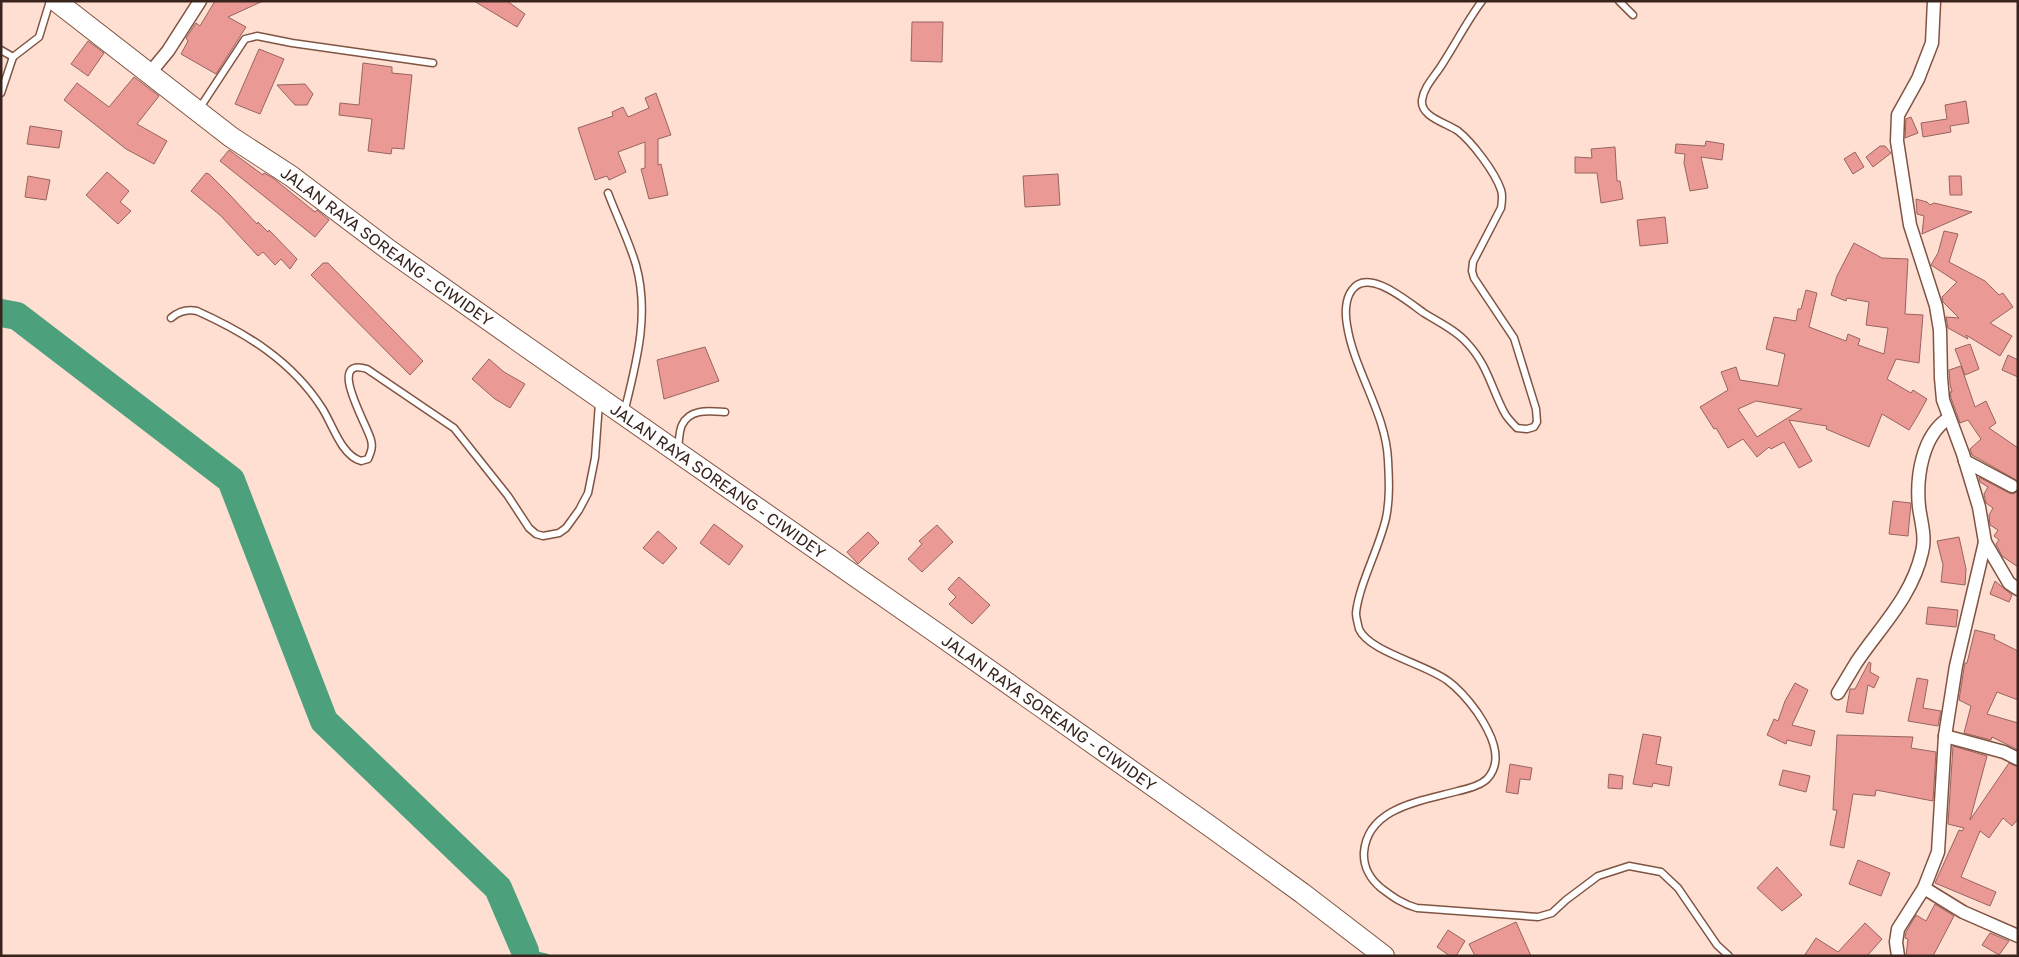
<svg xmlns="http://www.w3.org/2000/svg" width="2019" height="957" font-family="'Golos Text',sans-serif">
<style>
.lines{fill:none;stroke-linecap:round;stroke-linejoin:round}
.stream{stroke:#4ca17c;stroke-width:4.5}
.river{stroke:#4ca17c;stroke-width:28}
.building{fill:#eb9994;stroke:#976461;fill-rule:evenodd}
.service-casing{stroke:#815442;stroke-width:9}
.minor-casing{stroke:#815442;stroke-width:15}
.trunk-casing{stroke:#815442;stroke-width:22}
.service{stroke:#fff;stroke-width:6}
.minor{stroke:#fff;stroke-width:12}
.trunk{stroke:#fff;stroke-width:20}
.labels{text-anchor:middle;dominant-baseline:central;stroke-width:4;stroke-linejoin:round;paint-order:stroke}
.street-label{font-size:16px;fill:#38241c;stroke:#fcf1ed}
</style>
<rect width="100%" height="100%" fill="#ffdfd2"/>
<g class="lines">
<!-- stream -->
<path class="stream" d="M 524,956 L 525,951 L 547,956"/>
<!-- river -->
<path class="river" d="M 1,313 L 17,316 L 231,480 L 324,721 L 498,888 L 525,951"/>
</g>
<!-- building -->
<g class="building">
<path d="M 215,1 L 263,1 L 228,17 L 246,27 L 216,74 L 181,54 L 188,41 L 186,38 L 196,23 L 200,26 Z"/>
<path d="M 474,1 L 507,1 L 525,14 L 517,27 Z"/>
<path d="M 912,22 L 943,22 L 942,62 L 911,61 Z"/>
<path d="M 88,41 L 104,53 L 88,76 L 71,64 Z"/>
<path d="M 259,49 L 284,59 L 260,114 L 235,104 Z"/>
<path d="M 363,63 L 392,67 L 392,73 L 412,75 L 404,149 L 392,148 L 391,154 L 368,151 L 372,119 L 339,115 L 340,103 L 359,105 Z"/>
<path d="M 134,77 L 159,96 L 137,124 L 167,141 L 154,164 L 126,149 L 64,100 L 77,83 L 109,107 Z"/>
<path d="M 305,84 L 313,94 L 307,105 L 295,105 L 277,85 Z"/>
<path d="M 656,93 L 671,135 L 658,139 L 658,165 L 661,164 L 668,195 L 649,199 L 641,169 L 645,168 L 645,142 L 618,152 L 626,172 L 609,180 L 607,176 L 595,180 L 578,128 L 613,116 L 612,112 L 623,107 L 628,117 L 649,108 L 645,98 Z"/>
<path d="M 1966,101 L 1969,123 L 1950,126 L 1951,132 L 1923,137 L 1921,123 L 1947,119 L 1945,105 Z"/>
<path d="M 1911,117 L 1918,133 L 1905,138 L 1906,119 Z"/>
<path d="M 30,126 L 62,131 L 59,148 L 27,144 Z"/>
<path d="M 1706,141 L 1724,144 L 1722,160 L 1701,157 L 1708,188 L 1690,191 L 1684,163 L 1685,154 L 1675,153 L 1676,144 L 1705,146 Z"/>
<path d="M 1880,146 L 1885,146 L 1891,153 L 1873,167 L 1866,157 Z"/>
<path d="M 1615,147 L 1617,181 L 1620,181 L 1623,199 L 1601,203 L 1597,173 L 1575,173 L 1575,157 L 1592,158 L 1591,149 Z"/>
<path d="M 229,150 L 263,175 L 264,173 L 273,178 L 315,212 L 317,210 L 329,220 L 315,237 L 220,161 Z"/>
<path d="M 1855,152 L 1864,167 L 1853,174 L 1844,159 Z"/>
<path d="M 107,172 L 129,191 L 120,202 L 131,211 L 118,224 L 86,195 Z"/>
<path d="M 206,173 L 209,174 L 229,194 L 257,224 L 258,222 L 268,232 L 269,230 L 297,259 L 290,269 L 281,259 L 275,265 L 263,252 L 258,256 L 221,216 L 191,191 Z"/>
<path d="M 1058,174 L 1060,205 L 1025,207 L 1023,176 Z"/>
<path d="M 28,176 L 50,180 L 46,200 L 25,197 Z"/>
<path d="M 1949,176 L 1961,176 L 1962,195 L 1950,195 Z"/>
<path d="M 1916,199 L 1927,202 L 1930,205 L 1934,203 L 1972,212 L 1922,234 L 1924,216 L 1917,214 Z"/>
<path d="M 1665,217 L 1668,243 L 1640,246 L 1637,220 Z"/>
<path d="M 1944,231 L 1958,234 L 1949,262 L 1985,281 L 1999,295 L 2003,293 L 2013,307 L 1990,323 L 2012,336 L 2000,356 L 1966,335 L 1968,339 L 1948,328 L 1946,317 L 1959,318 L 1943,302 L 1942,297 L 1957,282 L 1931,265 L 1938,253 Z"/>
<path d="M 1854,243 L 1882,258 L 1908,259 L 1905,314 L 1923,315 L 1919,363 L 1896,359 L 1887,379 L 1911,393 L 1913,390 L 1927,399 L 1917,417 L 1909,430 L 1882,414 L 1869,447 L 1826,429 L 1827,426 L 1789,420 L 1812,461 L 1799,468 L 1784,442 L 1771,449 L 1769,447 L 1757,457 L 1743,439 L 1728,448 L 1716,428 L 1714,429 L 1700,407 L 1728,390 L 1721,372 L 1736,367 L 1740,380 L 1778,386 L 1785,354 L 1766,349 L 1774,317 L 1796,321 L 1798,309 L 1801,309 L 1806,290 L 1817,293 L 1809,327 L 1846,341 L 1848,334 L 1860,339 L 1858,345 L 1884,354 L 1888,328 L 1866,325 L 1869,302 L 1847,298 L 1846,301 L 1831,295 L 1837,276 ZM 1756,401 L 1802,409 L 1757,437 L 1738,409 Z"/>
<path d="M 323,263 L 328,263 L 423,361 L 410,375 L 311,275 Z"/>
<path d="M 1970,344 L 1979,369 L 1965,375 L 1955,349 Z"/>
<path d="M 705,347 L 719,381 L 664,399 L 657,360 Z"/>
<path d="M 2008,355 L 2018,360 L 2018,377 L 2002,370 Z"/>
<path d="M 489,359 L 504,372 L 525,384 L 510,408 L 495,399 L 472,379 Z"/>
<path d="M 1961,366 L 1975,407 L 1986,401 L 1996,423 L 1989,428 L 2018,448 L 2018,481 L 1972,455 L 1970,449 L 1981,439 L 1968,420 L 1960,423 L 1951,398 L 1950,392 L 1952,392 L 1950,384 L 1949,370 Z"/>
<path d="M 1979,477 L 2009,493 L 2013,494 L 2018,491 L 2018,567 L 2002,556 L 1996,544 L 1999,540 L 1994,536 L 1998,530 L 1990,525 L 1989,515 L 1993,508 L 1986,503 L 1984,494 L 1988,487 L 1980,482 Z"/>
<path d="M 1893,501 L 1911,503 L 1908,536 L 1889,534 Z"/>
<path d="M 714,524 L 743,546 L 729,565 L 700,543 Z"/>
<path d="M 937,525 L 953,542 L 922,572 L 908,559 L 922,544 L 919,541 Z"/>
<path d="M 658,531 L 677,548 L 663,564 L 643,548 Z"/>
<path d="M 868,532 L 879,543 L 858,564 L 847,552 Z"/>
<path d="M 1959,537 L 1966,569 L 1965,585 L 1941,582 L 1943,565 L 1937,541 Z"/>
<path d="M 959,577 L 990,605 L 972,624 L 949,604 L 956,597 L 948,589 Z"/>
<path d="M 1995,581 L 2012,595 L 2009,602 L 1990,594 Z"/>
<path d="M 1928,607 L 1958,610 L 1956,627 L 1926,624 Z"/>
<path d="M 1975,630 L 1995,635 L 1994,639 L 2018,651 L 2018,700 L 1997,692 L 1987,714 L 2018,723 L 2018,750 L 1992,737 L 1991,740 L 1964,733 L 1971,706 L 1959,700 L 1964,668 L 1965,663 L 1967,663 Z"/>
<path d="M 1869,662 L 1871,663 L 1870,672 L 1879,677 L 1874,688 L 1868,685 L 1863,714 L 1846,712 L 1850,689 L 1855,689 Z"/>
<path d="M 1917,678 L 1928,680 L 1923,708 L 1941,711 L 1938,726 L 1908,721 Z"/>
<path d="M 1795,683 L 1808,690 L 1792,725 L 1815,731 L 1811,746 L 1787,740 L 1786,744 L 1767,735 L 1774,719 L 1778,721 L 1785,701 Z"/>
<path d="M 1643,734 L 1661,737 L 1656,764 L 1672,767 L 1669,786 L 1653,783 L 1652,787 L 1633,784 Z"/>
<path d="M 1837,735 L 1913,737 L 1911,748 L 1936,752 L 1933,801 L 1876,790 L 1875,796 L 1853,794 L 1844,848 L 1830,845 L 1837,810 L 1833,810 Z"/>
<path d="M 1953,746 L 1987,756 L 1970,820 L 2009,763 L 2018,767 L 2018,819 L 2012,826 L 2003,818 L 1989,838 L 1980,831 L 1961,877 L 1996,892 L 1990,906 L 1935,883 L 1959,830 L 1962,831 L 1964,828 L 1948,824 Z"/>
<path d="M 1510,764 L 1532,768 L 1530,780 L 1520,779 L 1518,794 L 1506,792 Z"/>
<path d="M 1783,770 L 1810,776 L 1806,792 L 1779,785 Z"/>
<path d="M 1609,774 L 1623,776 L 1622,789 L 1608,788 Z"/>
<path d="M 1858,860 L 1890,873 L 1881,896 L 1849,884 Z"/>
<path d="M 1777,867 L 1802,895 L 1782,911 L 1757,888 Z"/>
<path d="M 1935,904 L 1954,916 L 1933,956 L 1906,956 L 1908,939 L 1905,938 L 1906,932 L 1916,915 L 1926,921 Z"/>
<path d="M 1516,922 L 1531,956 L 1475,956 L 1469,944 Z"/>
<path d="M 1865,923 L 1882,939 L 1867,956 L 1804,956 L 1816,938 L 1838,952 Z"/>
<path d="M 1448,930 L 1465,941 L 1456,956 L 1450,956 L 1437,947 Z"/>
<path d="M 1990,933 L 2009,941 L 1999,955 L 1982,945 Z"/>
</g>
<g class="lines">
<defs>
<g id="service">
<path d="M 1482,1 C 1467,21 1456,43 1443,63 C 1436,75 1424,86 1422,100 C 1420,117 1447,123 1458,131 C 1472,142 1495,172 1501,190 C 1503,196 1502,202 1501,208 L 1473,262 L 1472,271 L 1474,278 L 1514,338 L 1536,409 L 1537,422 L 1534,427 L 1527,429 L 1517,428 C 1512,423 1507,418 1504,412 C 1491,387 1487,364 1467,343 C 1456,330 1438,322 1424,313 C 1408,302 1368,267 1352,290 C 1345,299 1345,314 1347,325 C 1354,371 1386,413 1388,460 C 1389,479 1390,499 1386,518 C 1379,549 1359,584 1356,613 C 1356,618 1358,624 1359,629 C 1369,652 1426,664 1448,681 C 1459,689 1469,701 1477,712 C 1489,730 1506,759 1487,779 C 1480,786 1467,789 1458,791 C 1422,801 1368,807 1364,852 C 1363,866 1370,879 1381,888 C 1393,897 1402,904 1417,908 L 1538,917 L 1552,913 L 1566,900 L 1598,876 L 1629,866 L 1661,872 L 1678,888 L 1717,945 L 1729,956"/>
<path d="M 1619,1 L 1633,15"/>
<path d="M 1,50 L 13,57 L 39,37 L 50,1"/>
<path d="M 1,93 L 13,57"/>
<path d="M 199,109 L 245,39 L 257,36 L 292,43 L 433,63"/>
<path d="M 608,193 C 617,217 629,241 636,265 C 650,315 636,364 624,413"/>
<path d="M 171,318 C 179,311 187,309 197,311 C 246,333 292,361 322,408 C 333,425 341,455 361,461 L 368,459 C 371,452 373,447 371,440 C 368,426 325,356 367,369 L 454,428 L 508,496 L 529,528 L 536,534 L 543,536 L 559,533 L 566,528 L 579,510 L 588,493 L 595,458 L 599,403"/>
<path d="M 678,449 C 679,442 679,431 682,425 C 690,408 710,411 725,412"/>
</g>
<g id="minor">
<path d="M 149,74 L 168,51 L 200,1"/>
<path d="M 1965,461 L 2012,486"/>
<path d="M 1985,542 L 2009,583 L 2018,589"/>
<path d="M 1838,693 C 1844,683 1850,673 1856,663 C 1880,627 1912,597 1922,552 C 1926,537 1921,522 1919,507 C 1916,477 1922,435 1949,418"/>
<path d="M 1945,736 L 2004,752 L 2018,759"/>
<path d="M 1924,888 L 1963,912 L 2018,936"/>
<path d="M 1898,956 L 1896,942 L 1898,929 L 1924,888 L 1938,852 L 1945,736 L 1956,666 L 1985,542 L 1979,507 L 1963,454 L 1943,400 L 1941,378 L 1940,330 L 1936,306 L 1910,225 L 1897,141 L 1898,115 L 1918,79 L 1932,43 L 1934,1"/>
</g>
<g id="trunk">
<path id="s1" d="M 56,1 L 231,137 L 291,176 L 389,250 L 528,348 L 938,634 L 1211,827 L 1302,893 L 1384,956"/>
</g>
</defs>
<!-- service casing -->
<use href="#service" class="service-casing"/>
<!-- minor casing -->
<use href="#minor" class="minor-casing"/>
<!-- trunk casing -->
<use href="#trunk" class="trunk-casing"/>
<!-- service -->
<use href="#service" class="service"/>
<!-- minor -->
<use href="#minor" class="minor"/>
<!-- trunk -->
<use href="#trunk" class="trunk"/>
</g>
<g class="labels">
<!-- street labels -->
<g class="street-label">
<text stroke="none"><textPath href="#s1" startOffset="412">JALAN RAYA SOREANG - CIWIDEY</textPath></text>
<text stroke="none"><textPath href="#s1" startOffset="818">JALAN RAYA SOREANG - CIWIDEY</textPath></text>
<text stroke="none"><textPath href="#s1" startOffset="1222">JALAN RAYA SOREANG - CIWIDEY</textPath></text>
</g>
</g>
<!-- border -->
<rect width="2019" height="957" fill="none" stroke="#38241c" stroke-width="5"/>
</svg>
